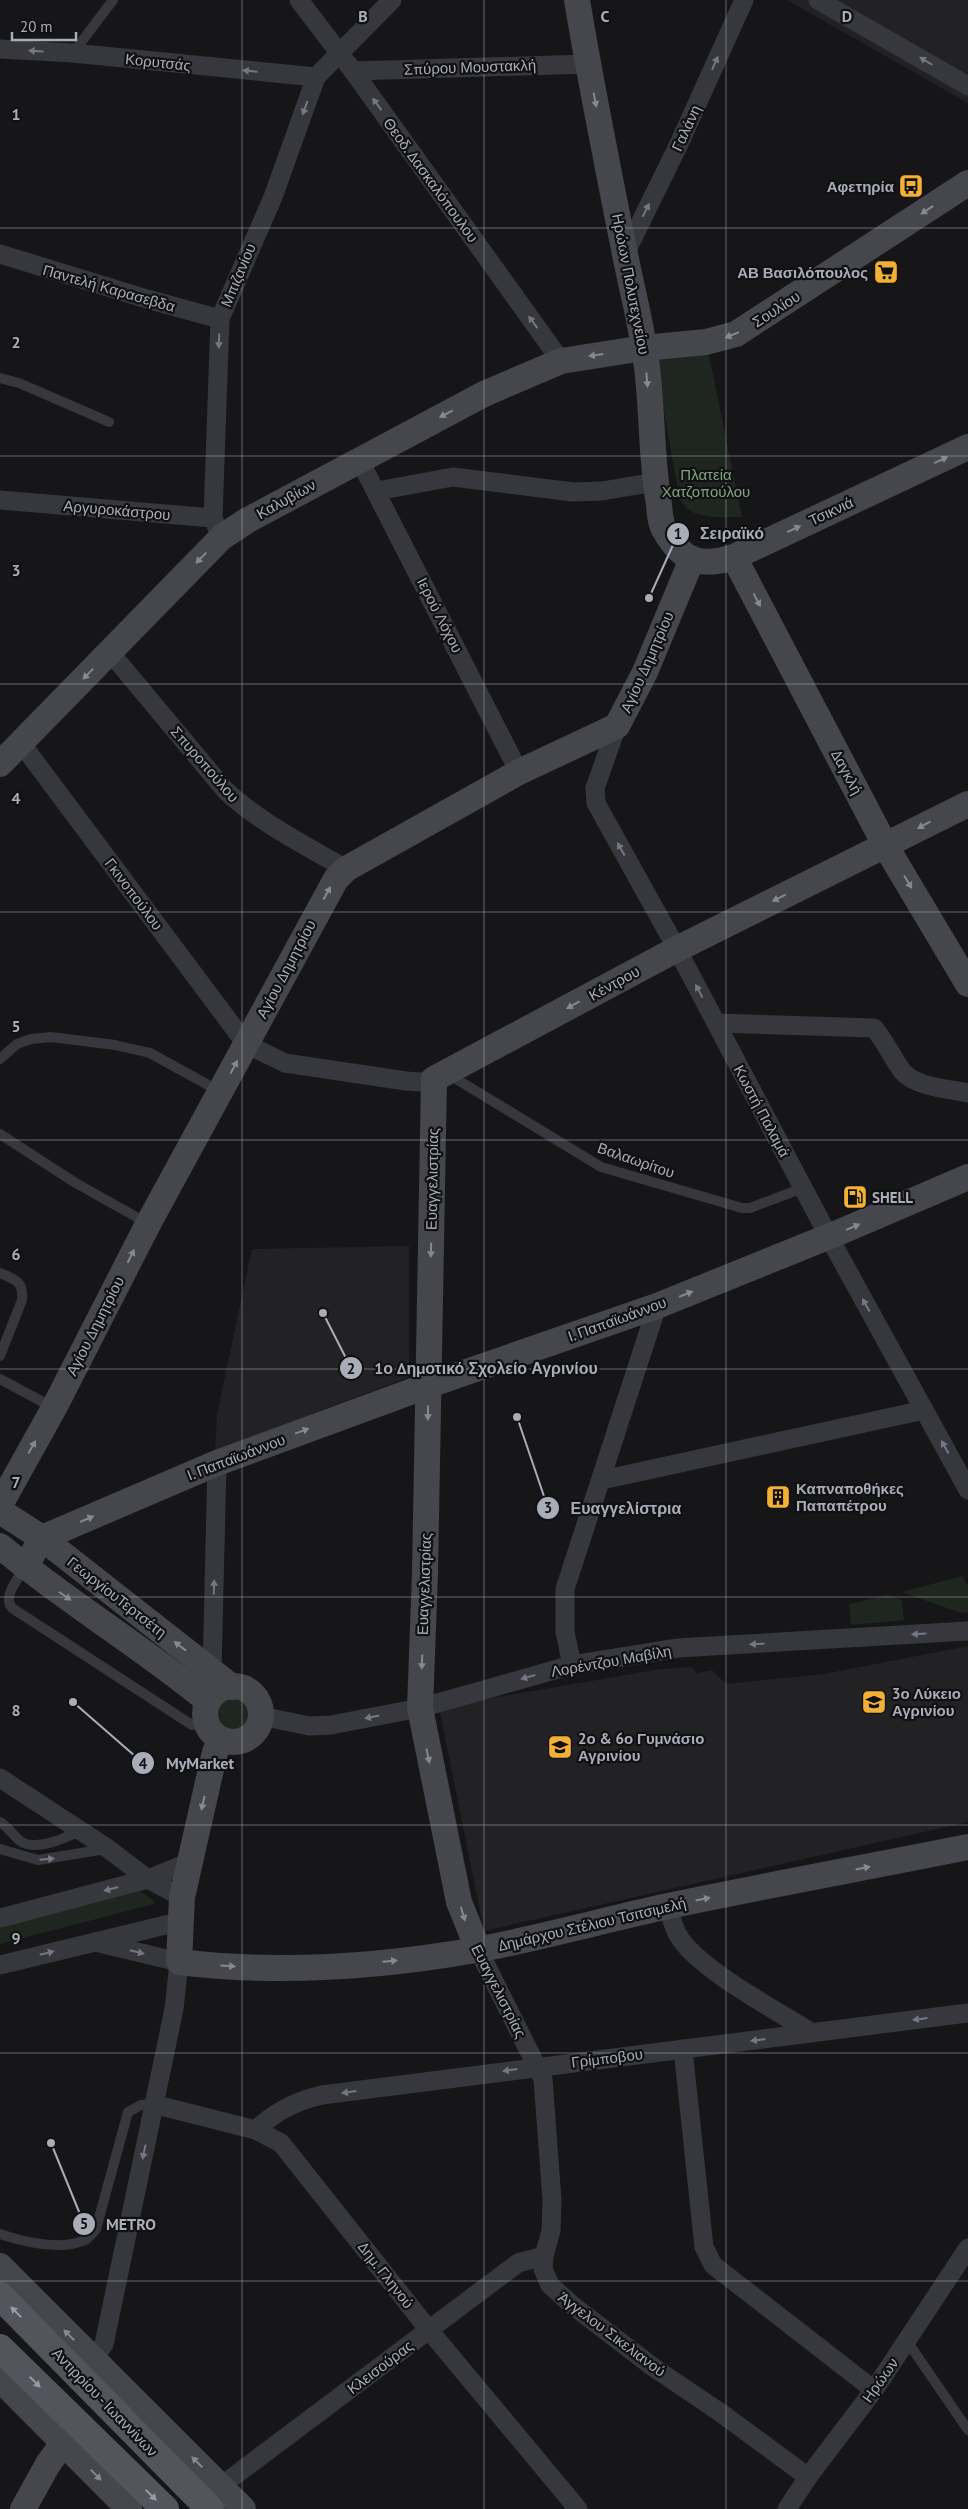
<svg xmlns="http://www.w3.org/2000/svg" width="968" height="2509" font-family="'PT Sans',sans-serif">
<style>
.built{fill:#222225}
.green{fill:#1e261f}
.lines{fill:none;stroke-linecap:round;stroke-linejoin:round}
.lane{stroke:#37383d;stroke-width:10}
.street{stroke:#37383d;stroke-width:19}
.secondary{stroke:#45474d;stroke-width:26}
.primary{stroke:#53555c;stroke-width:28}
.oneway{fill:#757881}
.oneway2{fill:#858993}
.oneway3{fill:#979ba6}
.grid{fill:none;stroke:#a8adb8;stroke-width:1;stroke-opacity:0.55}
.labels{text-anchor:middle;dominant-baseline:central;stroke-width:4.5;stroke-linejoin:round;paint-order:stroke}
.street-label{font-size:15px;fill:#a8adb8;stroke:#111113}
.poi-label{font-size:15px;font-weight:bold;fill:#a8adb8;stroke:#111113;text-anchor:start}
.park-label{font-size:15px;fill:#7fa381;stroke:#111113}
.grid-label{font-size:16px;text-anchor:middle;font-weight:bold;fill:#a8adb8;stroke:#111113;stroke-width:4.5;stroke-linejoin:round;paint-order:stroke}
.leader{fill:none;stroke:#a8adb8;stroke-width:2}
.callout-dot{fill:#a8adb8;stroke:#111113;stroke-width:2}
.mark-label{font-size:15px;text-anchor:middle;font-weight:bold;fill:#111}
.callout-label{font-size:16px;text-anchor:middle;font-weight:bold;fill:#a8adb8;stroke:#111113;stroke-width:4.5;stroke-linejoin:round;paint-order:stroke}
</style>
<rect width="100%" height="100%" fill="#161618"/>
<!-- built -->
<g class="built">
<path d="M 787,0 L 968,0 L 968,103 Z"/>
<path d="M 409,1246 L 409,1377 L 215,1451 L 217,1414 L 252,1249 Z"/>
<path d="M 968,1646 L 968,1822 L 484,1931 L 439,1707 L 661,1669 L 693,1667 L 696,1673 L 712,1670 L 726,1684 L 824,1674 Z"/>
</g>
<!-- green -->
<g class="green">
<path d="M 708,350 L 742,517 C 719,517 687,521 679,496 L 655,361 L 657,353 Z"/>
<path d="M 962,1576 L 968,1586 L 968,1612 L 961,1613 L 902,1592 Z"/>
<path d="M 887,1595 L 902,1600 L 904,1620 L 851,1625 L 849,1604 Z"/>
<circle cx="233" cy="1714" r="22"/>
<path d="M 140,1891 L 154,1901 L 154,1904 L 0,1944 L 0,1926 Z"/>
</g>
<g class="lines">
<!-- lane -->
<g class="lane">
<path d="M 73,53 L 113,0"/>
<path d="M 0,378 L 19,383 L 109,422"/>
<path d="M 0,1059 L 17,1044 L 31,1039 L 51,1037 L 115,1045 L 150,1053 L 219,1091"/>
<path d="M 448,1074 L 601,1167 L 742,1208 L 750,1208 L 803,1188"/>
<path d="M 0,1134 L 74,1182 L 147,1223"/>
<path d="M 0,1273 C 15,1279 24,1282 22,1300 L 0,1356"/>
<path d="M 0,1379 L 54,1408"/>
<path d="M 25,1567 C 19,1578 2,1596 12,1608 L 192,1725"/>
<path d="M 0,1822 C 8,1827 13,1835 20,1841 C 36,1852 65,1838 80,1831"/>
<path d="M 0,1849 L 38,1860 L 106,1849"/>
<path d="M 0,2234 C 24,2242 60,2251 85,2240 C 89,2238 93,2233 96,2229 L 128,2112 L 141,2105 L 153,2104"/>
<path d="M 907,2341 L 968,2430"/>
</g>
<!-- street -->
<g class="street">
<path d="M 299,0 L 353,71 L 561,361"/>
<path d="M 818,0 L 968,86"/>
<path d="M 0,49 L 73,53 L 316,77"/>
<path d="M 353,71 L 588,64"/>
<path d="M 0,254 L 147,299 L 220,319"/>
<path d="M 625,254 L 678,146 L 744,0"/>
<path d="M 359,459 L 519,772"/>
<path d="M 377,491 L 453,477 L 573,492 L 602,491 L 655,482"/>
<path d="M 0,500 L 213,518 L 218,530"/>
<path d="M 213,518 L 220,319 L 273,197 L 316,77 L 392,0"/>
<path d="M 109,651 L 225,790 C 260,823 305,845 346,869"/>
<path d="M 617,726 L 595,788 L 596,803 L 677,949 L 829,1237 L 968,1490"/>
<path d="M 21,743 L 246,1044 L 285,1063 L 406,1081 L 421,1082 L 434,1079"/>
<path d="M 716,1023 L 874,1028 C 885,1041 892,1057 902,1071 C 915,1087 949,1089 968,1093"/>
<path d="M 602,1480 L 924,1410"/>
<path d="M 572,1665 L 565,1632 L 565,1589 L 657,1306"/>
<path d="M 212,1671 L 217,1463"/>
<path d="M 261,1716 L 309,1726 L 331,1725 L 420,1708 L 572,1665 L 678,1648 L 968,1631"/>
<path d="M 0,1778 L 107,1848 L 148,1879 L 182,1897"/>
<path d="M 668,1906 C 671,1916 673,1927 678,1935 C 696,1968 778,2011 812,2033"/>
<path d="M 0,1918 L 148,1879 L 190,1862"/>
<path d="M 478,1949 L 543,2079 L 552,2200 L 551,2231 L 544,2256 L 543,2269 L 550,2285 L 572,2305 L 653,2367 L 721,2413 L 808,2477"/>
<path d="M 0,1965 L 182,1921"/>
<path d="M 683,2049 L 704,2247 L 713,2265 L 874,2390"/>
<path d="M 153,2104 L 256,2130 L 281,2143 L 429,2330 L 578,2509"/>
<path d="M 256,2130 C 275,2111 296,2101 322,2095 L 968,2013"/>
<path d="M 94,2359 L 104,2344 L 174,2009 L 179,1962 L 95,1942"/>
<path d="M 221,2486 L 518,2263 L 544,2256"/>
<path d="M 787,2509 L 808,2477 L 874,2390 L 968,2248"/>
</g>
<!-- secondary -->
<g class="secondary">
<path d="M 577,0 C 591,85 608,169 625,254 C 631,285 639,315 644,347 C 653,396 650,448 658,498 C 660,508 659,522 665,531 C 683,563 702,567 734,557 L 968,447"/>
<path d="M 734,557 L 885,845 L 968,984"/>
<path d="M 0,764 L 222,537 L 248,520 L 484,394 L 561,361 L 644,348 L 706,342 L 736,334 L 968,183"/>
<path d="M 0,1505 L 54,1408 L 148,1224 L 336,879 L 346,869 L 519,772 L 617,726 L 645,672 L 692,559"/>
<path d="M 0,1511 L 42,1538 L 232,1687"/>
<path d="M 0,1546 C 67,1602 141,1646 208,1701"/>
<path d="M 25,1567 L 42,1538 L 217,1463 L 429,1385 L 657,1306 L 840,1232 L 968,1177"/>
<circle cx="233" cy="1714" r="28"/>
<path d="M 222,1740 L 215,1752 L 209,1778 L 182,1897 L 179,1962 C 277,1974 379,1967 476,1950 C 540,1938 604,1920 668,1906 C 768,1885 868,1867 968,1847"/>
<path d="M 478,1949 L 459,1902 L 420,1708 L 425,1573 L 434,1079 L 677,949 L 968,804"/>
<path d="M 0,2266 L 243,2509"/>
<path d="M 0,2379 L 129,2509"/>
<path d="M 23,2509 L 48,2464 L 64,2442"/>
</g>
<!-- primary -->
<g class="primary">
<path d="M 0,2296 L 210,2509"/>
<path d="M 0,2348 L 165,2509"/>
</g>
</g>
<!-- one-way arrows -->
<defs><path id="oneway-solid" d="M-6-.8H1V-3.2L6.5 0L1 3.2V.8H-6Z" transform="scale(1.25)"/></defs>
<g class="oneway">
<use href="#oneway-solid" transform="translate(36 51) rotate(-177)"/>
<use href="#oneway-solid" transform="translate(926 61) rotate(-149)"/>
<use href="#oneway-solid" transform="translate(715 63) rotate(-66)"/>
<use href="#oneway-solid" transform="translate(250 71) rotate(-174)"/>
<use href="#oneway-solid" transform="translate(377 104) rotate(-126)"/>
<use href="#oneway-solid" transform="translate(305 108) rotate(110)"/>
<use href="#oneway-solid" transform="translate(646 210) rotate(-64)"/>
<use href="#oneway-solid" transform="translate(533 322) rotate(-126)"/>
<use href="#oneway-solid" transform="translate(219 341) rotate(92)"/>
<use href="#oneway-solid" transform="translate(621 849) rotate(-119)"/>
<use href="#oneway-solid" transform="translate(699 991) rotate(-118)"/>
<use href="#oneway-solid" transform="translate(866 1305) rotate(-119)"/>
<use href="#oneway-solid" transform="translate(945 1447) rotate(-119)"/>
<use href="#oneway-solid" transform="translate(214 1587) rotate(-88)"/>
<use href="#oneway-solid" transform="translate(919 1634) rotate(177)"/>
<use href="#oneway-solid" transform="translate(757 1644) rotate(177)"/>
<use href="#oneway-solid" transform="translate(528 1677) rotate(164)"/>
<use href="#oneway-solid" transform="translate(372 1717) rotate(169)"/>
<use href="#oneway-solid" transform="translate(47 1859) rotate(-5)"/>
<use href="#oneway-solid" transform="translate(111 1889) rotate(165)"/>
<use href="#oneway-solid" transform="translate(137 1952) rotate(14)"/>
<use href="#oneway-solid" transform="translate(47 1953) rotate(-14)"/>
<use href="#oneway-solid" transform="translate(920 2019) rotate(173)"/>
<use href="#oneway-solid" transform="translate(758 2040) rotate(173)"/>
<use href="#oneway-solid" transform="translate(510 2070) rotate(172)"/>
<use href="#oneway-solid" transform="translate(349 2092) rotate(172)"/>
<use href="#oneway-solid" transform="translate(144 2152) rotate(102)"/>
</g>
<g class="oneway2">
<use href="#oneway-solid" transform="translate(595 100) rotate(79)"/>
<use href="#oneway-solid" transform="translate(927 210) rotate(147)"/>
<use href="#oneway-solid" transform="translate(732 335) rotate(157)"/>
<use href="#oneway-solid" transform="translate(596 355) rotate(172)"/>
<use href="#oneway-solid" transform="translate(647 380) rotate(85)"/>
<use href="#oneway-solid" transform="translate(446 414) rotate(152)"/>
<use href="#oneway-solid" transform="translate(941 460) rotate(-25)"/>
<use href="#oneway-solid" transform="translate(794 529) rotate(-25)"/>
<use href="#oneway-solid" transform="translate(201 558) rotate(134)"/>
<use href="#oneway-solid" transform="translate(757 600) rotate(62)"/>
<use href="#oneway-solid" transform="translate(88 674) rotate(134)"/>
<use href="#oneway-solid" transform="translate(924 825) rotate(151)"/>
<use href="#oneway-solid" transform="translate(908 882) rotate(59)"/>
<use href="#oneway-solid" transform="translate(327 893) rotate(-61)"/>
<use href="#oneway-solid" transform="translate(779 898) rotate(154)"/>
<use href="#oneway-solid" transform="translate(573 1005) rotate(151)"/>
<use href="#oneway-solid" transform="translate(234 1067) rotate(-62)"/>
<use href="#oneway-solid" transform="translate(853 1227) rotate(-23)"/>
<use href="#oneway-solid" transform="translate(431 1250) rotate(91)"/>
<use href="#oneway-solid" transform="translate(131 1256) rotate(-63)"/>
<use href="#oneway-solid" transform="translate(686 1294) rotate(-22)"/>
<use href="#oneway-solid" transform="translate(428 1413) rotate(91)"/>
<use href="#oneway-solid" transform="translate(302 1431) rotate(-20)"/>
<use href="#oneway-solid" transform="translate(32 1447) rotate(-61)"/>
<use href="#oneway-solid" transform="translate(87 1519) rotate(-23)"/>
<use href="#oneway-solid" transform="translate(65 1596) rotate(35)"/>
<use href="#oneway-solid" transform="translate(180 1646) rotate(-142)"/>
<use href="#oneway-solid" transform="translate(422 1662) rotate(92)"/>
<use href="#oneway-solid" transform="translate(428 1756) rotate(78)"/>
<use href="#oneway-solid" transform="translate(203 1803) rotate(103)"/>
<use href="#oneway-solid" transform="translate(863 1868) rotate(-11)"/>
<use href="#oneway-solid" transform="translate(703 1899) rotate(-11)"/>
<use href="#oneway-solid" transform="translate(463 1914) rotate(73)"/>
<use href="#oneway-solid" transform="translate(390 1961) rotate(-5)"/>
<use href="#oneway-solid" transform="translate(228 1966) rotate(3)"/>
<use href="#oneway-solid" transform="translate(69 2335) rotate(-135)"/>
<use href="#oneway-solid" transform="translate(197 2462) rotate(-135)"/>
<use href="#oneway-solid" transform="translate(96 2475) rotate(46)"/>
</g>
<g class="oneway3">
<use href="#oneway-solid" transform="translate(16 2312) rotate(-135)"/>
<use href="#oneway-solid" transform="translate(35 2382) rotate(45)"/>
<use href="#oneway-solid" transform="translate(151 2495) rotate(44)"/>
</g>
<!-- grid -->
<path class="grid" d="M 242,0 L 242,2509M 484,0 L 484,2509M 726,0 L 726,2509M 0,228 L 968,228M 0,456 L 968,456M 0,684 L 968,684M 0,912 L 968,912M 0,1140 L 968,1140M 0,1369 L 968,1369M 0,1597 L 968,1597M 0,1825 L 968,1825M 0,2053 L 968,2053M 0,2281 L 968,2281"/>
<!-- icons -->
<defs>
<symbol id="bus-square" viewBox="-11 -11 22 22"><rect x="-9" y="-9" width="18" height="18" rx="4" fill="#f2b134" stroke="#111113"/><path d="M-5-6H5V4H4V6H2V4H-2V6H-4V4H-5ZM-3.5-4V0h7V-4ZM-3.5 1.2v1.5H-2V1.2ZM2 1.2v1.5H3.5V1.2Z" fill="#111"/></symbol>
<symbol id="supermarket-square" viewBox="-11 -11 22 22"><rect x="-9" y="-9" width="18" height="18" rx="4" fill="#f2b134" stroke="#111113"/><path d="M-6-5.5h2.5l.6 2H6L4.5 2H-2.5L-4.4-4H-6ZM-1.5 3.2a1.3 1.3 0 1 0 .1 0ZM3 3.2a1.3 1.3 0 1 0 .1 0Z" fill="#111"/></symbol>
<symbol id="fuel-square" viewBox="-11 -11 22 22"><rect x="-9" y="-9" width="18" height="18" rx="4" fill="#f2b134" stroke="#111113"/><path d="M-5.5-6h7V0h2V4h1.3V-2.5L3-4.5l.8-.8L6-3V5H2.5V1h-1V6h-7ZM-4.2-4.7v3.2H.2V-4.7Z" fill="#111"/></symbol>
<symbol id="building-square" viewBox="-11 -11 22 22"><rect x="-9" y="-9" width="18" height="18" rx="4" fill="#f2b134" stroke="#111113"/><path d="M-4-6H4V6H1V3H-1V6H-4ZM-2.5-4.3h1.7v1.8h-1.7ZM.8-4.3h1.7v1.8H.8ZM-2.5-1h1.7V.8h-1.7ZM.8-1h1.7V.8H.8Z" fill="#111"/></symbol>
<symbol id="school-square" viewBox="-11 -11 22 22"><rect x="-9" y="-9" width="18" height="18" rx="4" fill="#f2b134" stroke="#111113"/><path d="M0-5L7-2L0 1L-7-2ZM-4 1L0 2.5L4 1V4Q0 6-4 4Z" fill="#111"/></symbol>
</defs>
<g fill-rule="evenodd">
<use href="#bus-square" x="897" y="172" width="28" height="28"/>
<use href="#supermarket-square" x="872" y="258" width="28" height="28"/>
<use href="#fuel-square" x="841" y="1183" width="28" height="28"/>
<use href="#building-square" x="764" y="1483" width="28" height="28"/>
<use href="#school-square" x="860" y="1688" width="28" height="28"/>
<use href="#school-square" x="546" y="1733" width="28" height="28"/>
</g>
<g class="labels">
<!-- street labels -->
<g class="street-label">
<text transform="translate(158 62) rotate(6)">Κορυτσάς</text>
<text transform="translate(470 67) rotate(-2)">Σπύρου Μουστακλή</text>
<text transform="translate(686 128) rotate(-65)">Γαλάνη</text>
<text transform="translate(431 180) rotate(54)">Θεοδ. Δασκαλόπουλου</text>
<text transform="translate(238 275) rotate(-67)">Μπιζανίου</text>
<text transform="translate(631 284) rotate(79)">Ηρώων Πολυτεχνείου</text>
<text transform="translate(109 288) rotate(16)">Παντελή Καρασεβδα</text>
<text transform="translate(776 309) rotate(-33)">Σουλίου</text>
<text transform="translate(286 499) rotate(-29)">Καλυβίων</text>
<text transform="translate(117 510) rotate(5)">Αργυροκάστρου</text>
<text transform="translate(831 511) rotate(-25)">Τσικνιά</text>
<text transform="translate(440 615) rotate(63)">Ιερού Λόχου</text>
<text transform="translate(647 662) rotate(-66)">Αγίου Δημητρίου</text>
<text transform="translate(205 764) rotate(49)">Σπυροπούλου</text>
<text transform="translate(847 772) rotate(62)">Δαγκλή</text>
<text transform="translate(134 894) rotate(53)">Γκινοπούλου</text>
<text transform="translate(286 969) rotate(-62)">Αγίου Δημητρίου</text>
<text transform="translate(614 983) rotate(-29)">Κέντρου</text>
<text transform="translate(762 1111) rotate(62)">Κωστή Παλαμά</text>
<text transform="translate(636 1160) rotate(19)">Βαλαωρίτου</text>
<text transform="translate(432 1179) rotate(-89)">Ευαγγελιστρίας</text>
<text transform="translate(617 1319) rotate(-20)">Ι. Παπαϊωάννου</text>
<text transform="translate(95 1326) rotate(-63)">Αγίου Δημητρίου</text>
<text transform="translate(236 1457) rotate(-21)">Ι. Παπαϊωάννου</text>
<text transform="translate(424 1584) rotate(-88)">Ευαγγελιστρίας</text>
<text transform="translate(117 1597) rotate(38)">ΓεωργίουΤερτσέτη</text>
<text transform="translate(611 1661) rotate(-10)">Λορέντζου Μαβίλη</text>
<text transform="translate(592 1924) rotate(-13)">Δημάρχου Στέλιου Τσιτσιμελή</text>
<text transform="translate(499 1991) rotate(63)">Ευαγγελιστρίας</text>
<text transform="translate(607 2058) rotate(-7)">Γρίμποβου</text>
<text transform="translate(386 2275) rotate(52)">Δημ. Γληνού</text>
<text transform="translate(612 2334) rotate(37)">Άγγελου Σικελιανού</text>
<text transform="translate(380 2367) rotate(-37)">Κλεισούρας</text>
<text transform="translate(880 2380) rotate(-55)">Ηρώων</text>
<text transform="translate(105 2402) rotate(46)">Αντιρρίου - Ιωαννίνων</text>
</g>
<!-- poi labels -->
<g class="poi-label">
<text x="894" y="186" text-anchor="end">Αφετηρία</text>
<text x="868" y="272" text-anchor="end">ΑΒ Βασιλόπουλος</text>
<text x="872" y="1197">SHELL</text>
<text x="796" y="1488">Καπναποθήκες<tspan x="796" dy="17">Παπαπέτρου</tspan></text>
<text x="892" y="1693">3ο Λύκειο<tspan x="892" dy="17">Αγρινίου</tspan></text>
<text x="578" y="1738">2ο &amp; 6ο Γυμνάσιο<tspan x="578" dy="17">Αγρινίου</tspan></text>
</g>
<!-- park labels -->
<g class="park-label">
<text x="706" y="474">Πλατεία<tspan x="706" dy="17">Χατζοπούλου</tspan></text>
</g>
</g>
<g class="grid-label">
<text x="363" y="22">B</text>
<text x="605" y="22">C</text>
<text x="847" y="22">D</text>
<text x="16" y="120">1</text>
<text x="16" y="348">2</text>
<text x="16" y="576">3</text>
<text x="16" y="804">4</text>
<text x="16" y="1032">5</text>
<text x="16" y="1260">6</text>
<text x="16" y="1488">7</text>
<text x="16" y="1716">8</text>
<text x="16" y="1944">9</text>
</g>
<!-- callouts -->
<path class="leader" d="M649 598L678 534M323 1313L351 1368M517 1417L548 1508M73 1702L143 1763M51 2143L84 2224"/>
<g class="callout-dot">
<circle cx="649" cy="598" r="5"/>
<circle cx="323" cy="1313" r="5"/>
<circle cx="517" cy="1417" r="5"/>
<circle cx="73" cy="1702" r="5"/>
<circle cx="51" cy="2143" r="5"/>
<circle cx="678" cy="534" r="12"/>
<circle cx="351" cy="1368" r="12"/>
<circle cx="548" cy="1508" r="12"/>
<circle cx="143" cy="1763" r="12"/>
<circle cx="84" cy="2224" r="12"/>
</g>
<g class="mark-label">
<text x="678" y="539">1</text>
<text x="351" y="1374">2</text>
<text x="548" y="1513">3</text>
<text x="143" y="1769">4</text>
<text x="84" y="2229">5</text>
</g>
<g class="callout-label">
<text x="732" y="539">Σειραϊκό</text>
<text x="486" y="1374">1ο Δημοτικό Σχολείο Αγρινίου</text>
<text x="626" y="1514">Ευαγγελίστρια</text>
<text x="200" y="1769">MyMarket</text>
<text x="131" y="2230">METRO</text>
</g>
<!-- scale -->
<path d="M12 32v8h64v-8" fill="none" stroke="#a8adb8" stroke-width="2.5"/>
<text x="20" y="32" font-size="15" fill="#a8adb8" stroke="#111113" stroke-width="4" paint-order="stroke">20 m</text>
</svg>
